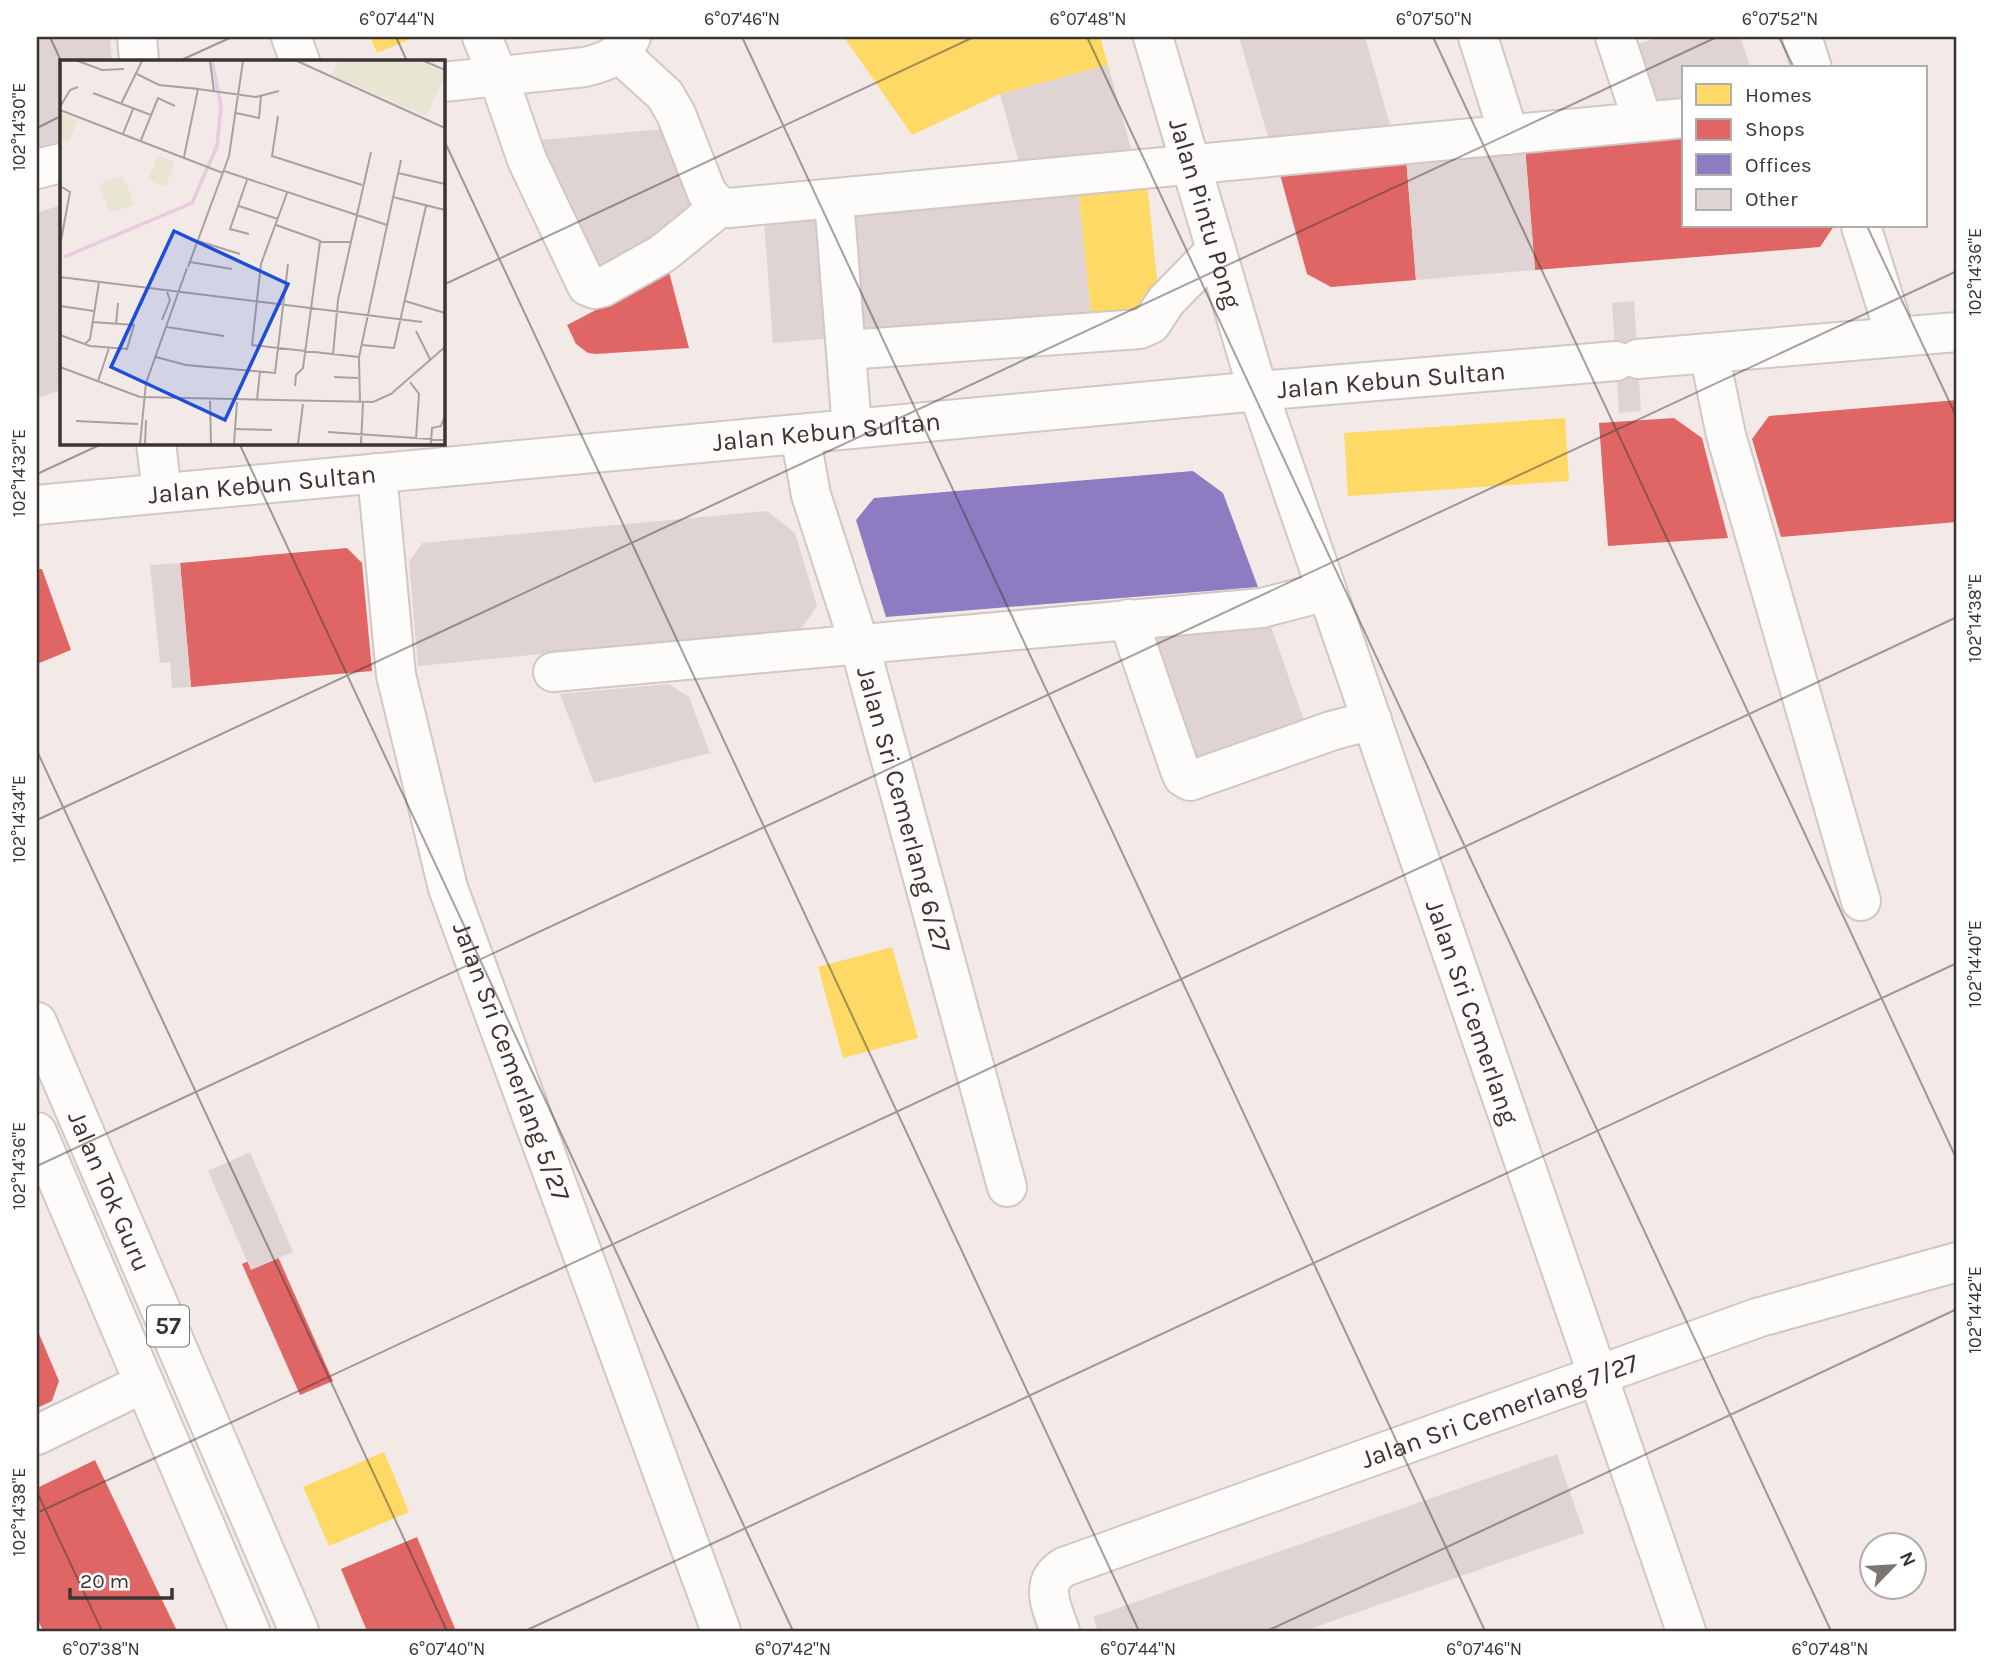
<svg xmlns="http://www.w3.org/2000/svg" width="1994" height="1668" font-family="Karla,sans-serif">
<style>
.homes{fill:#ffd966}
.shops{fill:#e06666}
.offices{fill:#8e7cc3}
.building{fill:#e0d3d3}
.lines{fill:none;stroke-linecap:round;stroke-linejoin:round}
.minor-casing{stroke:#cfc8c6;stroke-width:42}
.major-casing{stroke:#cfc8c6;stroke-width:42}
.minor{stroke:#fdfcfb;stroke-width:38}
.major{stroke:#fdfcfb;stroke-width:38}
.ticks{fill:none;stroke:#3a3432;stroke-width:2;stroke-opacity:0.45}
.labels{text-anchor:middle;dominant-baseline:central;stroke-width:7;stroke-linejoin:round;paint-order:stroke}
.shield{fill:#fff;stroke:#757170;stroke-width:2}
.shield-label{font-size:24px;font-weight:bold;fill:#3a3432}
.street-label{font-size:26px;fill:#3a3432;stroke:#fff}
.inset-river{fill:none;stroke:#e7cbde;stroke-width:3.5}
.inset-road{fill:none;stroke:#a9a19f;stroke-width:2}
.view{fill:#1d4ed8;fill-opacity:0.15;stroke:#1d4ed8;stroke-width:3.5}
.inset-edge{fill:none;stroke:#3a3432;stroke-width:3.5}
.neatline{fill:none;stroke:#3a3432;stroke-width:2.5}
.ticks-label{font-size:18px;text-anchor:middle;fill:#3a3432}
</style>
<rect width="100%" height="100%" fill="#f3eae7"/>
<!-- homes -->
<g class="homes">
<path d="M 370,37 L 416,37 L 377,53 Z"/>
<path d="M 844,37 L 1100,37 L 1108,65 L 1000,94 L 912,135 Z"/>
<path d="M 1147,182 L 1160,308 L 1091,315 L 1078,189 Z"/>
<path d="M 1565,418 L 1569,481 L 1348,496 L 1344,433 Z"/>
<path d="M 892,947 L 918,1038 L 843,1058 L 818,967 Z"/>
<path d="M 384,1452 L 409,1512 L 329,1546 L 303,1487 Z"/>
</g>
<!-- shops -->
<g class="shops">
<path d="M 1684,135 L 1684,226 L 1834,226 L 1820,247 L 1535,270 L 1525,148 Z"/>
<path d="M 1406,157 L 1416,280 L 1331,287 L 1307,274 L 1278,167 Z"/>
<path d="M 669,272 L 689,348 L 596,354 L 588,353 L 576,344 L 567,325 Z"/>
<path d="M 1957,400 L 1957,522 L 1781,537 L 1752,439 L 1769,416 Z"/>
<path d="M 1674,418 L 1702,438 L 1728,538 L 1608,546 L 1599,423 Z"/>
<path d="M 347,548 L 362,563 L 372,671 L 191,687 L 180,563 Z"/>
<path d="M 37,569 L 42,569 L 71,650 L 37,664 Z"/>
<path d="M 275,1250 L 333,1381 L 300,1395 L 242,1264 Z"/>
<path d="M 37,1329 L 59,1381 L 52,1401 L 37,1408 Z"/>
<path d="M 95,1460 L 177,1631 L 43,1631 L 37,1618 L 37,1488 Z"/>
<path d="M 417,1537 L 456,1631 L 367,1631 L 341,1569 Z"/>
</g>
<!-- offices -->
<path class="offices" d="M 1193,471 L 1223,493 L 1258,587 L 886,617 L 856,520 L 874,498 Z"/>
<!-- building -->
<g class="building">
<path d="M 37,37 L 110,37 L 112,61 L 61,61 L 61,146 L 37,152 Z"/>
<path d="M 1239,37 L 1365,37 L 1392,132 L 1270,144 Z"/>
<path d="M 1659,37 L 1740,37 L 1751,68 L 1684,68 L 1684,105 L 1650,109 L 1629,47 Z"/>
<path d="M 1108,65 L 1133,156 L 1021,170 L 1000,94 Z"/>
<path d="M 674,128 L 705,210 L 595,283 L 533,156 L 540,140 Z"/>
<path d="M 1525,148 L 1535,270 L 1416,280 L 1406,157 Z"/>
<path d="M 1078,189 L 1091,315 L 855,332 L 843,211 Z"/>
<path d="M 61,205 L 61,390 L 37,398 L 37,213 Z"/>
<path d="M 823,217 L 832,338 L 773,343 L 764,221 Z"/>
<path d="M 1634,301 L 1641,411 L 1619,413 L 1612,303 Z"/>
<path d="M 767,511 L 795,533 L 817,606 L 801,629 L 418,666 L 409,562 L 422,543 Z"/>
<path d="M 180,563 L 191,687 L 172,688 L 170,662 L 160,663 L 150,565 Z"/>
<path d="M 1270,624 L 1308,732 L 1191,773 L 1141,635 Z"/>
<path d="M 669,684 L 689,697 L 710,753 L 594,783 L 560,694 Z"/>
<path d="M 250,1152 L 293,1252 L 251,1270 L 208,1171 Z"/>
<path d="M 1557,1454 L 1584,1533 L 1304,1631 L 1098,1631 L 1093,1617 Z"/>
</g>
<g class="lines">
<defs>
<g id="minor">
<path d="M 137,37 L 139,61"/>
<path d="M 291,37 L 300,61"/>
<path d="M 482,37 L 498,76 L 527,160 L 587,286 L 595,289 L 603,287 L 662,254 L 720,207"/>
<path id="s1" d="M 1153,37 L 1258,391 L 1686,1631"/>
<path d="M 1478,37 L 1509,135"/>
<path d="M 1615,37 L 1643,122"/>
<path d="M 1802,37 L 1812,68"/>
<path d="M 619,53 L 665,95 L 676,114 L 707,193 L 720,207 L 729,208 L 1684,118"/>
<path d="M 443,82 L 585,67 C 605,62 622,56 631,37"/>
<path d="M 37,169 L 61,163"/>
<path d="M 834,199 L 852,429"/>
<path d="M 1861,226 L 1896,337"/>
<path d="M 846,350 L 1140,329 L 1151,324 L 1166,301 L 1216,250"/>
<path d="M 1709,353 L 1726,435 L 1861,901"/>
<path id="s2" d="M 800,434 L 811,495 L 859,643 L 1007,1187"/>
<path d="M 156,443 L 162,493"/>
<path id="s3" d="M 377,473 L 396,675 L 448,888 L 721,1631"/>
<path d="M 1128,619 L 1180,770 L 1183,777 L 1190,781 L 1331,731 L 1372,720"/>
<path d="M 553,672 L 1262,608 L 1327,591"/>
<path d="M 37,1435 L 144,1383"/>
<path id="s4" d="M 1060,1631 C 1052,1608 1038,1583 1064,1567 L 1757,1318 L 1957,1262"/>
</g>
<g id="major">
<path d="M 1638,359 L 1957,332"/>
<path id="s5" d="M 37,505 L 1258,391 L 1616,361"/>
<path id="s6" d="M 37,1022 L 299,1631"/>
<path d="M 37,1132 L 250,1631"/>
</g>
</defs>
<!-- minor casing -->
<use href="#minor" class="minor-casing"/>
<!-- major casing -->
<use href="#major" class="major-casing"/>
<!-- minor -->
<use href="#minor" class="minor"/>
<!-- major -->
<use href="#major" class="major"/>
</g>
<!-- ticks -->
<path class="ticks" d="M 50,37 L 61,61M 396,37 L 407,61M 742,37 L 1485,1631M 1087,37 L 1831,1631M 1433,37 L 1957,1160M 1779,37 L 1794,68M 179,61 L 232,37M 37,128 L 61,116M 443,138 L 1139,1631M 1867,226 L 1957,418M 443,285 L 974,37M 239,443 L 793,1631M 37,474 L 104,443M 37,751 L 447,1631M 37,820 L 1717,37M 37,1166 L 1957,271M 37,1492 L 102,1631M 37,1513 L 1957,617M 525,1631 L 1957,963M 1267,1631 L 1957,1309"/>
<g class="labels">
<!-- shield labels -->
<rect class="shield" x="147" y="1305.5" width="42" height="41" rx="5"/>
<g class="shield-label">
<text x="168" y="1326">57</text>
</g>
<!-- street labels -->
<g class="street-label">
<text stroke="none"><textPath href="#s1" startOffset="184">Jalan Pintu Pong</textPath></text>
<text stroke="none"><textPath href="#s5" startOffset="1360">Jalan Kebun Sultan</textPath></text>
<text stroke="none"><textPath href="#s5" startOffset="793">Jalan Kebun Sultan</textPath></text>
<text stroke="none"><textPath href="#s5" startOffset="226">Jalan Kebun Sultan</textPath></text>
<text stroke="none"><textPath href="#s2" startOffset="390">Jalan Sri Cemerlang 6/27</textPath></text>
<text stroke="none"><textPath href="#s1" startOffset="1026">Jalan Sri Cemerlang</textPath></text>
<text stroke="none"><textPath href="#s3" startOffset="607">Jalan Sri Cemerlang 5/27</textPath></text>
<text stroke="none"><textPath href="#s6" startOffset="184">Jalan Tok Guru</textPath></text>
<text stroke="none"><textPath href="#s4" startOffset="534">Jalan Sri Cemerlang 7/27</textPath></text>
</g>
</g>
<!-- overview -->
<g transform="translate(60 60)">
<rect width="385" height="385" fill="#f3eae7"/>
<path d="M 278,1 L 358,1 L 385,13 L 385,17 L 366,56 L 272,15 ZM 0,53 L 18,60 L 9,82 L 0,78 ZM 97,95 L 115,102 L 106,127 L 88,120 ZM 63,116 L 74,145 L 49,153 L 39,124 Z" fill="#e8e5d2"/>
<path class="inset-river" d="M 4,197 L 132,143 L 157,86 L 161,46 L 152,1"/>
<path class="inset-road" d="M 18,1 L 42,10 L 64,9M 150,1 L 154,31M 237,1 L 385,68M 364,1 L 385,10M 77,14 L 99,25 L 138,29 L 124,97M 138,29 L 196,37 L 219,31M 33,33 L 91,55M 61,44 L 82,1M 0,47 L 10,30 L 18,27M 0,50 L 163,113M 176,53 L 199,58 L 201,36M 218,56 L 212,96 L 302,125M 63,74 L 73,49M 81,80 L 98,38 L 115,46M 164,111 L 327,165M 338,113 L 385,124M 187,120 L 170,169 L 189,174M 0,126 L 10,132 L 0,186M 227,133 L 201,204 L 192,285 L 299,297M 333,137 L 385,150M 179,146 L 218,159M 216,165 L 261,181M 138,181 L 180,194M 130,202 L 172,209M 128,207 L 169,96 L 183,1M 0,217 L 362,262M 345,241 L 385,253M 0,246 L 34,251M 102,260 L 110,240 L 107,232M 56,264 L 58,243M 107,267 L 164,276M 356,271 L 370,299M 0,275 L 30,286 L 67,289 L 74,265 L 32,262M 25,284 L 30,279 L 39,222M 302,285 L 334,288 L 366,146M 273,295 L 278,240 L 311,92M 96,297 L 126,305 L 215,313 L 228,204M 0,307 L 80,337M 274,317 L 298,318M 38,321 L 49,288M 350,322 L 359,334 L 356,379M 235,326 L 236,315 L 243,308 L 260,182 L 290,182M 80,337 L 313,342 L 331,334 L 385,287M 197,340 L 200,311M 150,341 L 151,384M 300,343 L 299,297 L 341,100M 16,361 L 78,364M 174,369 L 212,370M 268,372 L 385,380M 80,384 L 86,323 L 127,208M 85,384 L 86,360M 174,384 L 177,342M 238,384 L 243,344M 301,384 L 303,343M 371,384 L 372,368 L 381,366 L 385,356"/>
<path class="view" d="M 114,171 L 228,224 L 165,360 L 51,307 Z"/>
<rect width="385" height="385" class="inset-edge"/>
</g>
<!-- border -->
<rect width="1994" height="1668" fill="none" stroke="#ffffff" stroke-width="77"/>
<!-- legend -->
<rect x="1682" y="66" width="245" height="161" fill="#ffffff" stroke="#b0aead" stroke-width="2"/>
<rect x="1696" y="84" width="35" height="21" fill="#ffd966" stroke="#b0aead" stroke-width="2"/>
<text x="1745" y="102" font-size="21" fill="#3a3432">Homes</text>
<rect x="1696" y="119" width="35" height="21" fill="#e06666" stroke="#b0aead" stroke-width="2"/>
<text x="1745" y="136" font-size="21" fill="#3a3432">Shops</text>
<rect x="1696" y="154" width="35" height="21" fill="#8e7cc3" stroke="#b0aead" stroke-width="2"/>
<text x="1745" y="172" font-size="21" fill="#3a3432">Offices</text>
<rect x="1696" y="189" width="35" height="21" fill="#e0d3d3" stroke="#b0aead" stroke-width="2"/>
<text x="1745" y="206" font-size="21" fill="#3a3432">Other</text>
<!-- north arrow -->
<g transform="translate(1893 1566) rotate(65)"><circle r="33" fill="#ffffff" stroke="#b0aead" stroke-width="2"/>
<path d="M0-5L12 26L0 18L-12 26Z" fill="#7b7471"/>
<text y="-10" font-size="19" font-weight="bold" text-anchor="middle" fill="#3a3432">N</text>
</g>
<!-- scale -->
<path d="M70 1588v10h102v-10" fill="none" stroke="#3a3432" stroke-width="3.5"/>
<text x="80" y="1588" font-size="21" fill="#3a3432" stroke="#ffffff" stroke-width="5" paint-order="stroke">20 m</text>
<rect x="38" y="38" width="1917" height="1592" class="neatline"/>
<g class="ticks-label">
<text x="397" y="25">6°07'44"N</text>
<text x="742" y="25">6°07'46"N</text>
<text x="1088" y="25">6°07'48"N</text>
<text x="1434" y="25">6°07'50"N</text>
<text x="1780" y="25">6°07'52"N</text>
<text transform="translate(19 127) rotate(-90)" y="6">102°14'30"E</text>
<text transform="translate(1975 272) rotate(-90)" y="6">102°14'36"E</text>
<text transform="translate(19 473) rotate(-90)" y="6">102°14'32"E</text>
<text transform="translate(1975 618) rotate(-90)" y="6">102°14'38"E</text>
<text transform="translate(19 819) rotate(-90)" y="6">102°14'34"E</text>
<text transform="translate(1975 964) rotate(-90)" y="6">102°14'40"E</text>
<text transform="translate(19 1166) rotate(-90)" y="6">102°14'36"E</text>
<text transform="translate(1975 1310) rotate(-90)" y="6">102°14'42"E</text>
<text transform="translate(19 1512) rotate(-90)" y="6">102°14'38"E</text>
<text x="101" y="1655">6°07'38"N</text>
<text x="447" y="1655">6°07'40"N</text>
<text x="793" y="1655">6°07'42"N</text>
<text x="1138" y="1655">6°07'44"N</text>
<text x="1484" y="1655">6°07'46"N</text>
<text x="1830" y="1655">6°07'48"N</text>
</g>
</svg>
